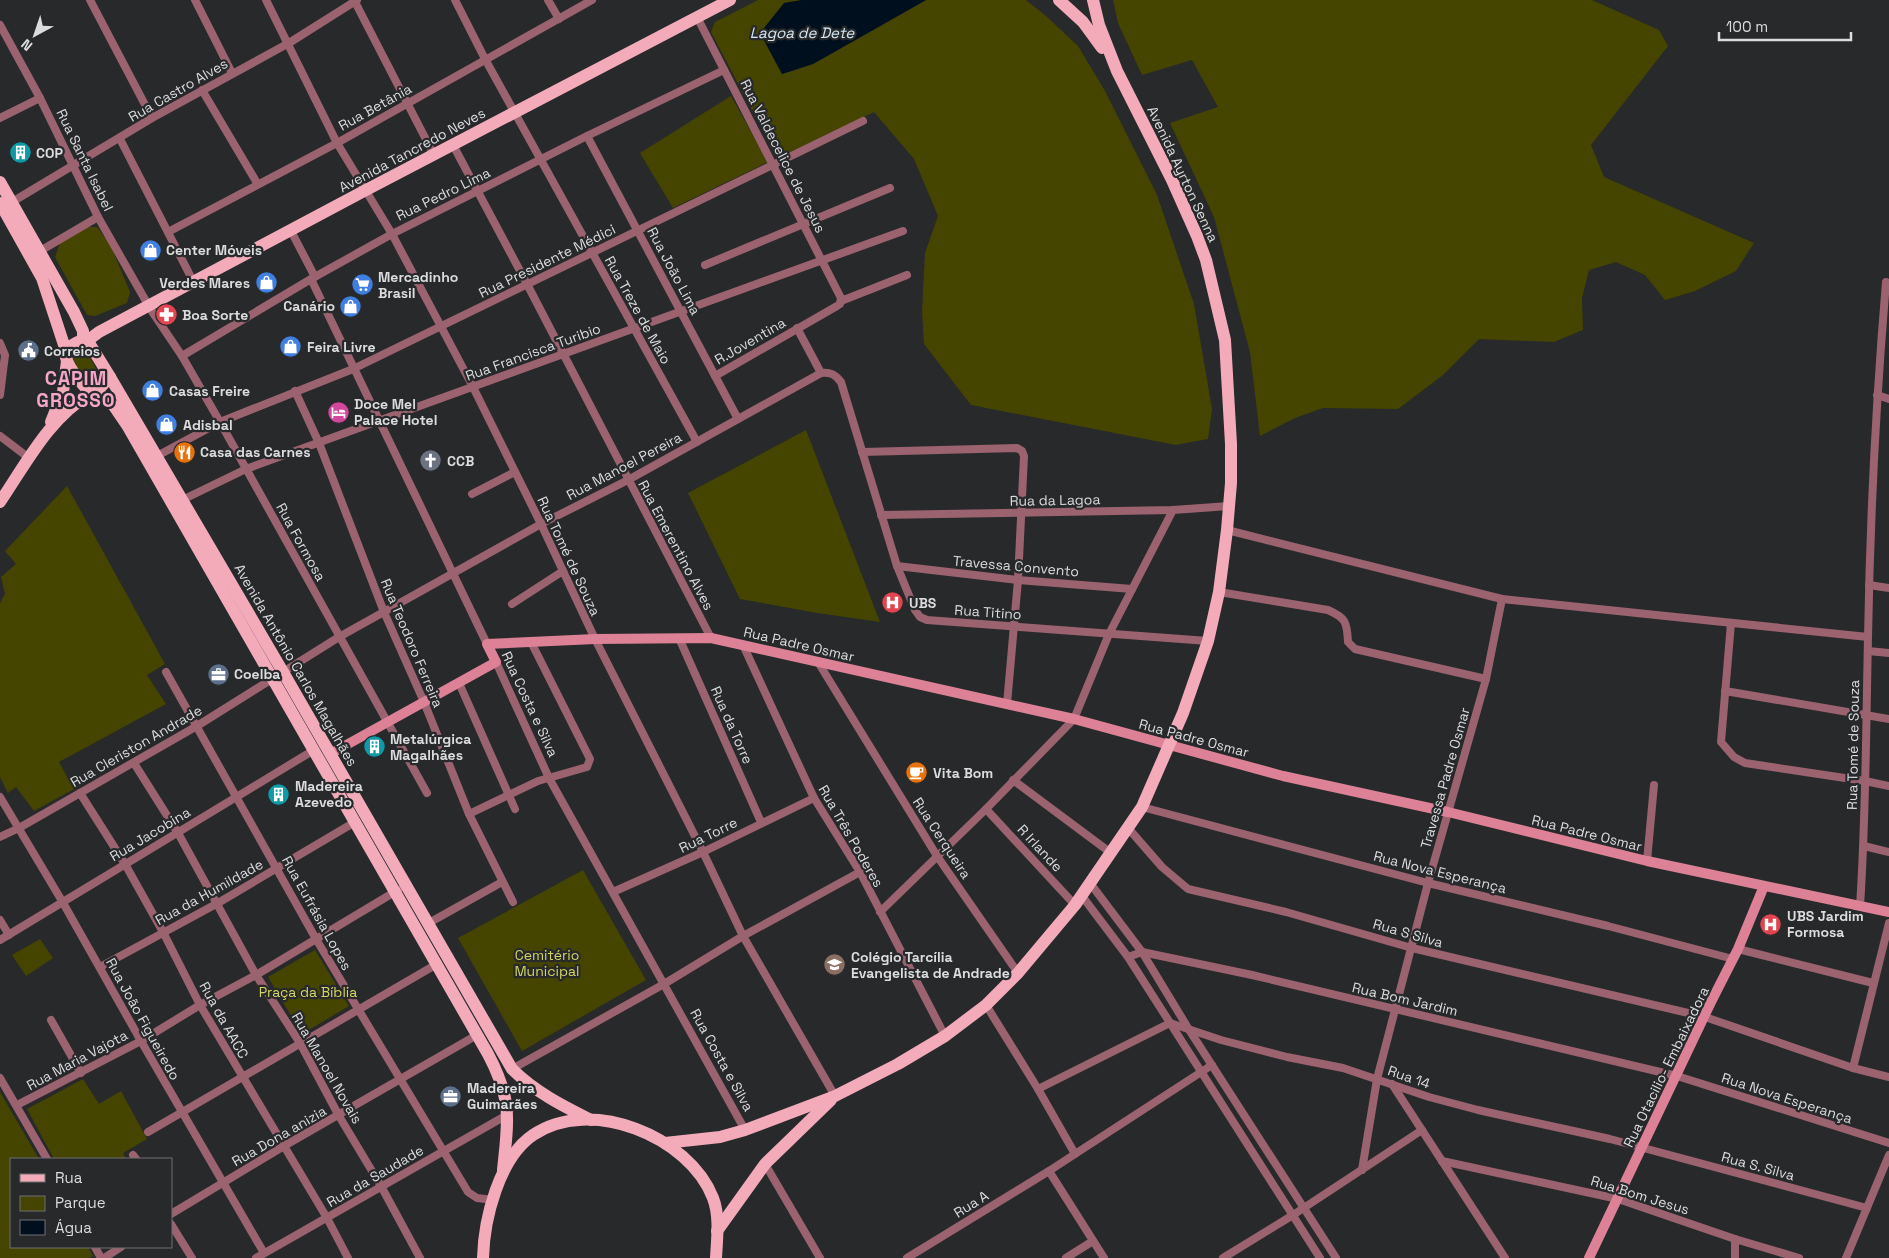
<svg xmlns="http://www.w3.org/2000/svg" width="1889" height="1258" font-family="'Space Grotesk',sans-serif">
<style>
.green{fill:#454500}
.water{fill:#000f1e}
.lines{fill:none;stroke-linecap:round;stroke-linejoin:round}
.street{stroke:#9b626f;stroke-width:8}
.secondary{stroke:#dc8196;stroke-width:10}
.primary{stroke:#f3abba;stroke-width:12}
.labels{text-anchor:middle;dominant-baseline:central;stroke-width:4.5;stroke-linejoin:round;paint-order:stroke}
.street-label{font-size:14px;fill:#dadcde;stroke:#27292b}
.poi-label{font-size:14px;font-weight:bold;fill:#dadcde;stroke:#27292b;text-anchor:start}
.park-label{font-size:14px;fill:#d3d562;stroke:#27292b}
.water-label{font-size:15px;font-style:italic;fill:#d3e6f4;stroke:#27292b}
.district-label{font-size:19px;font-weight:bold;letter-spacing:1px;fill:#f4a7c7;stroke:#27292b}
</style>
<rect width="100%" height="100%" fill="#27292b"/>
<!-- green -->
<g class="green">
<path d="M 758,0 L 802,0 L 784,3 L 782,74 L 813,64 L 926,0 L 1026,0 L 1046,16 L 1078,46 L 1105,91 L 1157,195 L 1194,304 L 1212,409 L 1208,439 L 1176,445 L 971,405 L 924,344 L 922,312 L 925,253 L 938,216 L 914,159 L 874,112 L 777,158 L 711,32 L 715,22 Z"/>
<path d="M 1113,0 L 1592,0 L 1659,30 L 1668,46 L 1591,145 L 1604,177 L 1754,243 L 1736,271 L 1695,291 L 1665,300 L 1645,275 L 1616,262 L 1589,270 L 1582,298 L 1583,330 L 1554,342 L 1479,339 L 1443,375 L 1398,409 L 1323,408 L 1295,418 L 1260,436 L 1250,352 L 1214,217 L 1170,123 L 1218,107 L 1192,60 L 1142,75 L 1118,23 Z"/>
<path d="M 731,96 L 768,162 L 673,208 L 640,153 Z"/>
<path d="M 88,227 L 97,227 L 110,244 L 130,292 L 127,303 L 95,316 L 87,315 L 55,257 L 60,243 Z"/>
<path d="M 80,350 L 86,351 L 100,375 L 94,383 L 84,382 L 72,356 L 75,352 Z"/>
<path d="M 806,430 L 880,622 L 817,613 L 740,599 L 688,493 Z"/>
<path d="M 67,486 L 165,664 L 147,675 L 166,704 L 59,762 L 74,789 L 34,811 L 16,787 L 8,793 L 0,777 L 0,603 L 5,594 L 1,577 L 16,564 L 5,551 Z"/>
<path d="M 583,870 L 646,980 L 522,1051 L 458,938 Z"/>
<path d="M 40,939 L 53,958 L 26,976 L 12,955 Z"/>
<path d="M 315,950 L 349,1006 L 302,1034 L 268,977 Z"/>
<path d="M 83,1079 L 99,1104 L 121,1091 L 147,1139 L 123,1153 L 126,1159 L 54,1159 L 27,1109 Z"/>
<path d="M 0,1092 L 39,1159 L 11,1159 L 11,1247 L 88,1247 L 93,1256 L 89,1258 L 0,1258 Z"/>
</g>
<!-- water -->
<path class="water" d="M 802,0 L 926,0 L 813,64 L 782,74 L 760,33 L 784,3 Z"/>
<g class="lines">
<!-- street -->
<g class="street">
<path d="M 90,0 L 152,118"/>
<path d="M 195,0 L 232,73"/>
<path d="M 266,0 L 337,143 L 392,234 L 473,387 L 541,524 L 595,639 L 703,852 L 743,936 L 835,1096"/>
<path d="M 354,0 L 434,155"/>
<path d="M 455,0 L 485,59 L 697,442"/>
<path d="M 548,0 L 559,19"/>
<path d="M 697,17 L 841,298 L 840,304 L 837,306 L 715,376"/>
<path d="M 0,25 L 40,98 L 98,217 L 151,310 L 182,356 L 220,422 L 427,793"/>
<path d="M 202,90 L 257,183"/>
<path d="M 0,118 L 40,98"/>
<path d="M 587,136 L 738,419"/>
<path d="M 120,139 L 193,281"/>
<path d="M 453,145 L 527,284 L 711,638"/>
<path d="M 12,202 L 152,118 L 289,43 L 357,0"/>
<path d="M 291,231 L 315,277"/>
<path d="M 168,232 L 337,143 L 592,0"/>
<path d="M 40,251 L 98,217"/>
<path d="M 705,265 L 890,188"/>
<path d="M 311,279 L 487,644"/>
<path d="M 841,301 L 907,275"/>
<path d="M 797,328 L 821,373"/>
<path d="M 0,343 L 5,355 L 0,395"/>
<path d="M 182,356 L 311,279 L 392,234 L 587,136 L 724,70"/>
<path d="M 295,391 L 319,443 L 384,612 L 424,702 L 469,814 L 513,902"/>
<path d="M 1877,395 L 1889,399"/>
<path d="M 0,436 L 29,458"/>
<path d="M 862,452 L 1017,448 L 1022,451 L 1024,456 L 1018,580 L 1007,704"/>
<path d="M 157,456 L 220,422 L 353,369 L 863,121"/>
<path d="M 472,494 L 515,472"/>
<path d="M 180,501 L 246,469 L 903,231"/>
<path d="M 881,515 L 1173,510 L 1229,506"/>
<path d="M 1227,530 L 1502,599 L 1868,637"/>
<path d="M 897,566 L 1018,580 L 1132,589"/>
<path d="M 1869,585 L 1889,588"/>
<path d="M 1219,592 L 1328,610 C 1346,618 1347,622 1348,642 L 1355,649 L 1486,679"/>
<path d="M 512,604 L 563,571"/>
<path d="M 1731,623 L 1721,742 L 1734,757 L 1745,763 L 1865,781 L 1889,786"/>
<path d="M 679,638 L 761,822"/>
<path d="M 743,645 L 814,798 L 860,872 L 945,1036"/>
<path d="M 1868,651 L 1889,653"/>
<path d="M 496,662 L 549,778 L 745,1130"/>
<path d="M 818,662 L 937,856 L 1018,973"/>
<path d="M 166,672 L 316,939 L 468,1192 L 477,1198 L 494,1200"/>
<path d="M 459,683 L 515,809"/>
<path d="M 1725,691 L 1889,719"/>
<path d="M 134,763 L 178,833 L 256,975 L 300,1043 L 339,1116 L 381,1186 L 420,1258"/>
<path d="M 1013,780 L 1111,853"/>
<path d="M 80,793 L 125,864 L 163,932 L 200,1005 L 327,1218 L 348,1258"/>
<path d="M 0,797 L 62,901 L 141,1041 L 264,1253"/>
<path d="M 1142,807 L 1428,883 L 1608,926 L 1733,959"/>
<path d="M 986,809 L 1075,905"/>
<path d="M 469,814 L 538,781 L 587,767 L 590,759 L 531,642"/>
<path d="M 1128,828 L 1162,867 L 1188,889 L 1286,912 L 1412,948 L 1705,1017 L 1853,1068 L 1889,1077"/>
<path d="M 0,837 L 19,828 L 197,726 L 339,637 L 541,524 L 628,480 L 821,373 C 830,372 835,374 841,382 L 897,566 L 915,610 L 920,617 L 927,620 L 1208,641"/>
<path d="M 1864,846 L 1889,852"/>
<path d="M 1647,861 L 1654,785"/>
<path d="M 1090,883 L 1142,952 L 1188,1028 L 1336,1258"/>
<path d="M 613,892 L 703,852 L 814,798"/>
<path d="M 1082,896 L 1128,957 L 1320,1258"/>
<path d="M 1860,906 C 1866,817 1866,727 1868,638 C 1870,519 1876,401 1886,282"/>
<path d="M 880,912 L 986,809 L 1074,719 L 1109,634 L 1173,510"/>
<path d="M 0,920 L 9,935"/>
<path d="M 427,924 L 502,882"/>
<path d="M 0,940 L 314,750"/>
<path d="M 1738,949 L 1873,983"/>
<path d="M 1128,957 L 1142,952 L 1252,975 L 1677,1076 L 1889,1143"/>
<path d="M 100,967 L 218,903 L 355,822"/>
<path d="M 986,1005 L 1038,1089 L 1075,1154 L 1049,1171 L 1104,1258"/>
<path d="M 51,1020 L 81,1073"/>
<path d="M 1853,1068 L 1889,923"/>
<path d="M 512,1069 L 664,984 L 743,936 L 860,872"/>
<path d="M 0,1078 L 47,1159"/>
<path d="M 1392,1084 L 1505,1258"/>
<path d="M 1038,1089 L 1170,1023 L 1221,1040 L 1287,1057 L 1343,1068 L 1429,1097 L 1478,1110 L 1610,1139 L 1867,1208"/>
<path d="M 17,1105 L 141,1041 L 200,1005 L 256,975 L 398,890"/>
<path d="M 148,1132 L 437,964"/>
<path d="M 1075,1154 L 1212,1065"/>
<path d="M 133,1155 L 136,1159"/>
<path d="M 1442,1161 L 1618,1199 L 1735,1239 L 1799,1258"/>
<path d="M 765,1164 L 820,1258"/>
<path d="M 1362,1170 L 1377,1079 L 1428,883 L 1486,679 L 1502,599"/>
<path d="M 171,1214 L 284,1146 L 477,1035"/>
<path d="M 171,1224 L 192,1258"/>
<path d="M 95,1247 L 101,1258"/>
<path d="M 104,1258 L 121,1247"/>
<path d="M 256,1258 L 507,1115"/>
<path d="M 907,1258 L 1049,1171"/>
<path d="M 1066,1258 L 1093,1241"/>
<path d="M 1223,1258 L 1293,1215 L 1422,1130"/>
<path d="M 1735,1258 L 1735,1239"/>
<path d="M 1846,1258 L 1889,1155"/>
</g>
<!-- secondary -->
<g class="secondary">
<path d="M 330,754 L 496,662 L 487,644 L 595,639 L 711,638 L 1074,719 L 1283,776 L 1448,812 L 1647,861 L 1889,912"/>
<path d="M 1589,1258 L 1711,1002 L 1738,949 L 1764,886"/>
</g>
<!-- primary -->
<g class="primary">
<path d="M 1059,0 L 1083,22 L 1102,48"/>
<path d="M 0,182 L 74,312 L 83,331 L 83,340"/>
<path d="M 0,203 L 42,278 L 66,351"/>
<path d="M 83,340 L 89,343 L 110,377 L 99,389 L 91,393 C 84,387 62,361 66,352 C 69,346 77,342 83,340 Z"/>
<path d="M 87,341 L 99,332 L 366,190 L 730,0"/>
<path d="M 110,377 L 283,672 L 512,1069 C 535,1092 563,1106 591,1120"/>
<path d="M 96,391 L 114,406 L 127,425 L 488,1054 C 496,1069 503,1086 506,1103 C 509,1124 505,1149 503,1170"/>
<path d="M 51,422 L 63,392 L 67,361"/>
<path d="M 0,502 C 27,462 49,418 91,393"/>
<path d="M 665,1143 L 720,1137 L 745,1130 L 835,1096 L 898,1064 L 945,1036 L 986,1005 L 1018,973 L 1075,905 L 1090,883 L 1142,807 L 1183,713 L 1208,641 L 1219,592 L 1227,530 L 1231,483 L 1231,444 L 1225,340 L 1206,260 L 1197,236 L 1172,180 L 1117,71 L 1099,25 L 1093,0"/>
<path d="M 717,1231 L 765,1164 L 831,1100"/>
<path d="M 483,1258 C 484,1219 499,1158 533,1135 C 590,1096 689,1136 713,1198 C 720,1216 717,1239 716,1258"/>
</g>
</g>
<!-- icons -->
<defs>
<symbol id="building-disc" viewBox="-11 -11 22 22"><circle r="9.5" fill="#0f9aa8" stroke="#27292b"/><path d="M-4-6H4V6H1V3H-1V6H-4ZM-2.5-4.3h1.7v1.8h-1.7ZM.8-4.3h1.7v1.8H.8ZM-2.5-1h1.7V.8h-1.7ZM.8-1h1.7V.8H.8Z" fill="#fff"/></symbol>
<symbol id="shop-disc" viewBox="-11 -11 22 22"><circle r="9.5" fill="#3f7fe0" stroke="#27292b"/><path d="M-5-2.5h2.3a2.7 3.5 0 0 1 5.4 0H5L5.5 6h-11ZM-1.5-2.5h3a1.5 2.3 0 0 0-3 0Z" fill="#fff"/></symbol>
<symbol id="supermarket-disc" viewBox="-11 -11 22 22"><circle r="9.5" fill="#3f7fe0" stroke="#27292b"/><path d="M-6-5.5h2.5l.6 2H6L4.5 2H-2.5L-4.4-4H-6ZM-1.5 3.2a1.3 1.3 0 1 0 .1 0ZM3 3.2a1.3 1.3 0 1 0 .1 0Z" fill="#fff"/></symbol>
<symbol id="pharmacy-disc" viewBox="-11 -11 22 22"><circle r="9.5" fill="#e0444e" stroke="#27292b"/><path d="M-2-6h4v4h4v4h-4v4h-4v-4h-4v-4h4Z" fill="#fff"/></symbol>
<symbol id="civic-disc" viewBox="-11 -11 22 22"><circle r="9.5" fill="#5c6f8a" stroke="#27292b"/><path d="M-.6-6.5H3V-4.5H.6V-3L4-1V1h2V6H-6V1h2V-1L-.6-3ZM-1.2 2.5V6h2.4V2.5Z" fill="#fff"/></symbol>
<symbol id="hotel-disc" viewBox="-11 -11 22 22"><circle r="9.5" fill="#d1479c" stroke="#27292b"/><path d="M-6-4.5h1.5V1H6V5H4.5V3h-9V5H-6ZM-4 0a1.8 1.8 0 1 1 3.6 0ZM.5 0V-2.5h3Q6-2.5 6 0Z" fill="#fff"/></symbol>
<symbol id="restaurant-disc" viewBox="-11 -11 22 22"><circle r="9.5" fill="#e8710a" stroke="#27292b"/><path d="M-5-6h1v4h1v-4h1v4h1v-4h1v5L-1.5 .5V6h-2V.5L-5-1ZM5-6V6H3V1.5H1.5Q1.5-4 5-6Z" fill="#fff"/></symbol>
<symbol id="church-disc" viewBox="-11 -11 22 22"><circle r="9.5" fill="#6b7280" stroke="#27292b"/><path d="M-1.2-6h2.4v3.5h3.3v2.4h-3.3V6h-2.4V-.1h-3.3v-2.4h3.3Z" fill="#fff"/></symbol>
<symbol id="hospital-disc" viewBox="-11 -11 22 22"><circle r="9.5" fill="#e0444e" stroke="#27292b"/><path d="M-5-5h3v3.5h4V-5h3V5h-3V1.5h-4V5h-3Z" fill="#fff"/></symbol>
<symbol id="office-disc" viewBox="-11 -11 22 22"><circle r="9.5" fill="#5c6f8a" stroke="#27292b"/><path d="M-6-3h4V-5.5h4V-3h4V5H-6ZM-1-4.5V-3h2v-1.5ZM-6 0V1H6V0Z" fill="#fff"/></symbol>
<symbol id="cafe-disc" viewBox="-11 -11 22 22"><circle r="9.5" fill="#e8710a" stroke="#27292b"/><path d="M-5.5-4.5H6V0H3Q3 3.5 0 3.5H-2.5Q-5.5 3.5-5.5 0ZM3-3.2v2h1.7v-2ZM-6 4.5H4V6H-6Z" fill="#fff"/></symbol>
<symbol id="school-disc" viewBox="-11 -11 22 22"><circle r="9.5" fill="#8d6e63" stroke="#27292b"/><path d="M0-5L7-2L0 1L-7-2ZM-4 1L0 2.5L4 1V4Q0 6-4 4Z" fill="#fff"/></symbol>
</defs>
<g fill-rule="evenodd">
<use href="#building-disc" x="8" y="140" width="25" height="25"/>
<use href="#shop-disc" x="138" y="238" width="25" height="25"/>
<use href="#shop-disc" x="254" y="270" width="25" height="25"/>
<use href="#supermarket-disc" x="350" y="272" width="25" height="25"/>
<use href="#shop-disc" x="338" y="294" width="25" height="25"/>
<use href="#pharmacy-disc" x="154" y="302" width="25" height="25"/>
<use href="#shop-disc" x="278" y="334" width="25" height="25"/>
<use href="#civic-disc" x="16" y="338" width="25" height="25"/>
<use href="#shop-disc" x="140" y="378" width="25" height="25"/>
<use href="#hotel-disc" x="326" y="400" width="25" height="25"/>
<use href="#shop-disc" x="154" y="412" width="25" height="25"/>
<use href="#restaurant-disc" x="172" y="440" width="25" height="25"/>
<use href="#church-disc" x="418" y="448" width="25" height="25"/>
<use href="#hospital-disc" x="880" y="590" width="25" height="25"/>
<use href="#office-disc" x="206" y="662" width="25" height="25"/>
<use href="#building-disc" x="362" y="734" width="25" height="25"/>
<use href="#cafe-disc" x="904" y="760" width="25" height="25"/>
<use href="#building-disc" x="266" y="782" width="25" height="25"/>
<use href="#hospital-disc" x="1758" y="912" width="25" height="25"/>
<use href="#school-disc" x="822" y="952" width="25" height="25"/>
<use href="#office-disc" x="438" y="1084" width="25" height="25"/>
</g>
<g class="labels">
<!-- street labels -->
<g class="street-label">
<text transform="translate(178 90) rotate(-30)">Rua Castro Alves</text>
<text transform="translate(375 107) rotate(-29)">Rua Betânia</text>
<text transform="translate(412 150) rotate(-28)">Avenida Tancredo Neves</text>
<text transform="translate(783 156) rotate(63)">Rua Valdecelice de Jesus</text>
<text transform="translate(85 160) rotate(64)">Rua Santa Isabel</text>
<text transform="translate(1183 174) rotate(65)">Avenida Ayrton Senna</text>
<text transform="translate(443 194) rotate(-26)">Rua Pedro Lima</text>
<text transform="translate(547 261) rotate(-26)">Rua Presidente Médici</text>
<text transform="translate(674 271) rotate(62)">Rua João Lima</text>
<text transform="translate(638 310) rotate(61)">Rua Treze de Maio</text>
<text transform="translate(750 341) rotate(-30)">R.Joventina</text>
<text transform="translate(533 352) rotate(-20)">Rua Francisca Turibio</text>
<text transform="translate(624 466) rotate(-28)">Rua Manoel Pereira</text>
<text transform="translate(1055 500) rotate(-1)">Rua da Lagoa</text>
<text transform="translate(301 542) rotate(61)">Rua Formosa</text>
<text transform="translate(676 545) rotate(62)">Rua Emerentino Alves</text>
<text transform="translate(569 556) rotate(65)">Rua Tomé de Souza</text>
<text transform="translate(1016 566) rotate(5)">Travessa Convento</text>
<text transform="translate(988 612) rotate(4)">Rua Titino</text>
<text transform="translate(412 643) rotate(67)">Rua Teodoro Ferreira</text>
<text transform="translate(799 644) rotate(13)">Rua Padre Osmar</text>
<text transform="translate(296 665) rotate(60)">Avenida Antônio Carlos Magalhães</text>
<text transform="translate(530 704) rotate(65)">Rua Costa e Silva</text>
<text transform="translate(732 725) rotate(66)">Rua da Torre</text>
<text transform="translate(1194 738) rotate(15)">Rua Padre Osmar</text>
<text transform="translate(1853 745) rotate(-89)">Rua Tomé de Souza</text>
<text transform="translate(136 746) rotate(-30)">Rua Cleriston Andrade</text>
<text transform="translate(1445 778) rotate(-74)">Travessa Padre Osmar</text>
<text transform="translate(1587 833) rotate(14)">Rua Padre Osmar</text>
<text transform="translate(150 834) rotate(-31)">Rua Jacobina</text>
<text transform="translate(708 835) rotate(-26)">Rua Torre</text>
<text transform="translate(851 836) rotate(60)">Rua Três Poderes</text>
<text transform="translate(942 838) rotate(57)">Rua Cerqueira</text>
<text transform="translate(1040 848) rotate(47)">R Irlande</text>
<text transform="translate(1440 872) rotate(14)">Rua Nova Esperança</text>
<text transform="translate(209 892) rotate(-29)">Rua da Humildade</text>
<text transform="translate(317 913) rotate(61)">Rua Eufrásia Lopes</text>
<text transform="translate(1408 933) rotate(16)">Rua S Silva</text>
<text transform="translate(1405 999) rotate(13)">Rua Bom Jardim</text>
<text transform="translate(143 1019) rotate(61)">Rua João Figueiredo</text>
<text transform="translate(224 1020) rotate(61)">Rua da AACC</text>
<text transform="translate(77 1060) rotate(-28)">Rua Maria Vajota</text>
<text transform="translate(722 1060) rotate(61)">Rua Costa e Silva</text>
<text transform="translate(1666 1067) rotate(-64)">Rua Otacilio- Embaixadora</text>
<text transform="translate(327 1068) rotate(60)">Rua Manoel Novais</text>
<text transform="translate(1409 1077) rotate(19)">Rua 14</text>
<text transform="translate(1787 1098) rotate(18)">Rua Nova Esperança</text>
<text transform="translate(279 1136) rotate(-30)">Rua Dona anizia</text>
<text transform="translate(1758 1166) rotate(15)">Rua S. Silva</text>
<text transform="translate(375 1176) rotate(-30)">Rua da Saudade</text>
<text transform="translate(1640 1195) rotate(17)">Rua Bom Jesus</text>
<text transform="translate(971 1204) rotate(-32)">Rua A</text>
</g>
<!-- poi labels -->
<g class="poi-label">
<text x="36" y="153">COP</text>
<text x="166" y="250">Center Móveis</text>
<text x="378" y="277">Mercadinho<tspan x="378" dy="16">Brasil</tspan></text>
<text x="250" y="283" text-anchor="end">Verdes Mares</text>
<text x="335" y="306" text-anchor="end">Canário</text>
<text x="182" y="315">Boa Sorte</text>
<text x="307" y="347">Feira Livre</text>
<text x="44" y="351">Correios</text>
<text x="169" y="391">Casas Freire</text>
<text x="354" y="404">Doce Mel<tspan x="354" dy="16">Palace Hotel</tspan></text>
<text x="183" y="425">Adisbal</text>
<text x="200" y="452">Casa das Carnes</text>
<text x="447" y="461">CCB</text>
<text x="909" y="603">UBS</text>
<text x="234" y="674">Coelba</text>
<text x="390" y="739">Metalúrgica<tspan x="390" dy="16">Magalhães</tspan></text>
<text x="933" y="773">Vita Bom</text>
<text x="295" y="786">Madereira<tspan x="295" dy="16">Azevedo</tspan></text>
<text x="1787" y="916">UBS Jardim<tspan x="1787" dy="16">Formosa</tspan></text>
<text x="851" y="957">Colégio Tarcília<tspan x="851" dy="16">Evangelista de Andrade</tspan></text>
<text x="467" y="1088">Madereira<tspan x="467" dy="16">Guimarães</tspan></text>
</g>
<!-- park labels -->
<g class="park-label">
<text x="547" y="955">Cemitério<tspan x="547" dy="16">Municipal</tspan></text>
<text x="308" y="992">Praça da Bíblia</text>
</g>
<!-- water labels -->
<g class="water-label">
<text x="802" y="32">Lagoa de Dete</text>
</g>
<!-- district labels -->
<g class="district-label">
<text x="76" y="378">CAPIM<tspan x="76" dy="22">GROSSO</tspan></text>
</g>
</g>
<!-- legend -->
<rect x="10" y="1158" width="162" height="90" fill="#27292b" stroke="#6f7173"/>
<rect x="20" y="1174" width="25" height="8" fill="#f3abba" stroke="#6f7173"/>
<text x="55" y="1183" font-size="15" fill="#dadcde">Rua</text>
<rect x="20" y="1196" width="25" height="15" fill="#454500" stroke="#6f7173"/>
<text x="55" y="1208" font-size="15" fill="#dadcde">Parque</text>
<rect x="20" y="1220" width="25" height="15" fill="#000f1e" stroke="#6f7173"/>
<text x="55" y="1233" font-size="15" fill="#dadcde">Água</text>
<!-- north arrow -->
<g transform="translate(35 35) rotate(220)" stroke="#27292b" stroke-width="4" paint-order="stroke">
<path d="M0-4L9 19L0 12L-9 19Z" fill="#dadcde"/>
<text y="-8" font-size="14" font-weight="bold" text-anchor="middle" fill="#dadcde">N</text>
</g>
<!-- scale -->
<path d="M1719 32v8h132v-8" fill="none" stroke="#dadcde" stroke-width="2.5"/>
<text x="1726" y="32" font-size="15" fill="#dadcde" stroke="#27292b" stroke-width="4" paint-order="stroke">100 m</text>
</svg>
